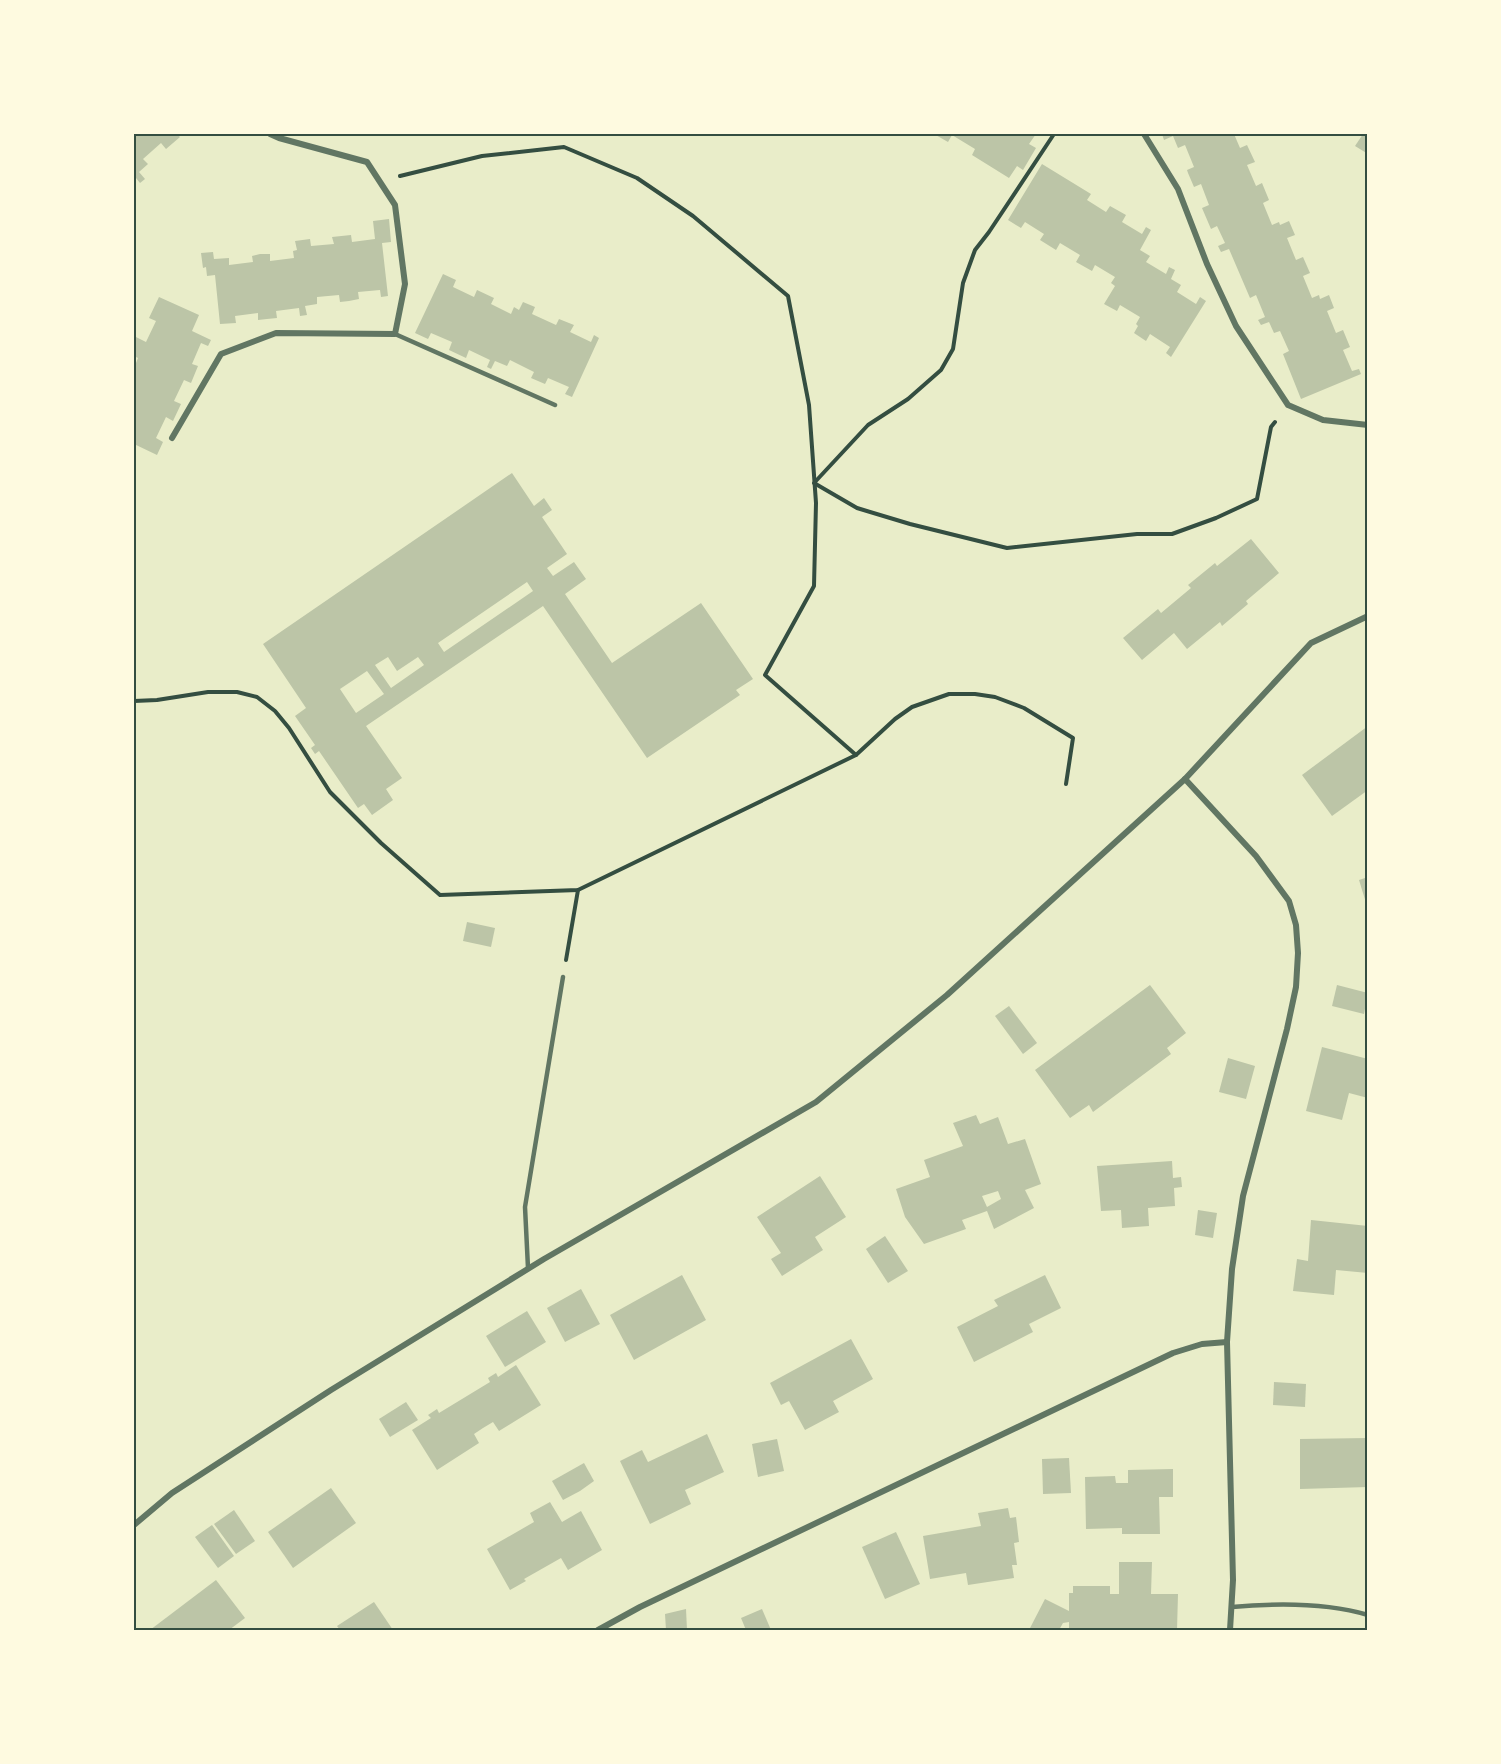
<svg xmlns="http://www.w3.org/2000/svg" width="1501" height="1764" font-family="'Crimson Pro',serif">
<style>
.building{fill:#bcc5a7;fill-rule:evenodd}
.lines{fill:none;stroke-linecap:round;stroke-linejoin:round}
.path{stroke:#344e41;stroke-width:4}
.service{stroke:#617663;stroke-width:4.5}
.minor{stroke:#617663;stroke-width:6}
.neatline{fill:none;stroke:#344e41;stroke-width:2}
</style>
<rect width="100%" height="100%" fill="#e9edc9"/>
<!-- building -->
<g class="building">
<path d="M 134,134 L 177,134 L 180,137 L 166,149 L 161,143 L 143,159 L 148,164 L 139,172 L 145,179 L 140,183 L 136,178 L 134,180 Z"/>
<path d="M 934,134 L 1036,134 L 1029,144 L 1036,148 L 1023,170 L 1017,166 L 1009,178 L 972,155 L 975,149 L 952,135 L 948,142 Z"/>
<path d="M 1162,134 L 1234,134 L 1240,148 L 1247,145 L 1255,162 L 1247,165 L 1256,186 L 1262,183 L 1269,200 L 1263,203 L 1272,225 L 1279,222 L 1280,225 L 1289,221 L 1295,235 L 1287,238 L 1296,260 L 1303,257 L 1310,273 L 1303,276 L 1312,298 L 1319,295 L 1320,299 L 1329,295 L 1334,308 L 1327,311 L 1336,333 L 1343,330 L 1350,347 L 1343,350 L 1352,371 L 1359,369 L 1361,374 L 1301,399 L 1283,354 L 1289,351 L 1280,331 L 1274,333 L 1269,322 L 1261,325 L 1258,320 L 1265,317 L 1256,295 L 1250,298 L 1229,249 L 1221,252 L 1218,246 L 1225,243 L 1217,226 L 1211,229 L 1202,208 L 1209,205 L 1201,184 L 1194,187 L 1188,173 L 1187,170 L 1194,167 L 1185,145 L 1178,148 L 1173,136 L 1164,140 Z"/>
<path d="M 1363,134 L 1368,134 L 1368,154 L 1355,146 Z"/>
<path d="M 1042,164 L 1091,194 L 1087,200 L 1106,212 L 1110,206 L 1126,215 L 1122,222 L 1142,234 L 1146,227 L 1151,230 L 1140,250 L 1150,256 L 1146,262 L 1166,274 L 1169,267 L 1175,270 L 1171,279 L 1181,285 L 1177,292 L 1196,304 L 1200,297 L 1206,301 L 1171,357 L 1166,353 L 1170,347 L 1150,334 L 1146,341 L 1134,333 L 1138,326 L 1136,324 L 1140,317 L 1120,305 L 1117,311 L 1104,304 L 1115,286 L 1111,283 L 1115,277 L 1095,265 L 1092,271 L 1076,262 L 1080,255 L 1060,243 L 1056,250 L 1040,240 L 1044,234 L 1025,222 L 1021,228 L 1008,220 Z"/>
<path d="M 389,219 L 391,242 L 382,243 L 388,296 L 381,297 L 380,290 L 358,292 L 359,299 L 349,301 L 340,302 L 339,295 L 317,297 L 317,304 L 305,306 L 307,315 L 300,316 L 299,308 L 276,311 L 277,318 L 267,319 L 258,320 L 258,313 L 235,316 L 236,323 L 220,324 L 215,275 L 207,276 L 206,267 L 203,268 L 201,253 L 213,252 L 214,259 L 229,258 L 229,265 L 253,262 L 252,256 L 260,254 L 270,254 L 270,261 L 294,258 L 293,251 L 297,250 L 295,241 L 310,239 L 311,246 L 334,244 L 332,237 L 351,235 L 352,242 L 375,239 L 373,221 Z"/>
<path d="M 443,274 L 456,280 L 453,287 L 474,297 L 477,290 L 494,298 L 491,304 L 511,314 L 514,307 L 519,310 L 523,302 L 535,307 L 532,314 L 556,325 L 559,319 L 574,325 L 570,332 L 591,342 L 594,335 L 599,338 L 572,397 L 565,394 L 569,387 L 548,378 L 545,384 L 531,378 L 534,372 L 510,360 L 507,366 L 495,361 L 491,369 L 487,367 L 490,360 L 469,350 L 466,358 L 449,350 L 452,342 L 431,333 L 428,339 L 415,333 Z"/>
<path d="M 159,297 L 199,315 L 192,331 L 211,340 L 208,346 L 201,343 L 192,364 L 198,366 L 191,383 L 184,380 L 174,401 L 181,404 L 173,421 L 166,417 L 156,438 L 163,442 L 157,455 L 134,444 L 134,368 L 138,358 L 134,356 L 134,336 L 146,342 L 156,321 L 149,318 Z"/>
<path d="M 512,473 L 534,506 L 544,498 L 552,510 L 542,517 L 567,554 L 547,568 L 553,576 L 574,562 L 586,579 L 565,594 L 612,663 L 701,603 L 753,679 L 736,690 L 740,695 L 647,758 L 543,606 L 366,726 L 402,778 L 386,789 L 393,800 L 372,815 L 364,804 L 358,808 L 319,751 L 315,754 L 311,748 L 315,745 L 295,716 L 306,708 L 263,644 ZM 527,582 L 533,591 L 444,652 L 438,643 ZM 388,657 L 397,671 L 418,657 L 424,665 L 391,688 L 375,665 ZM 367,671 L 384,694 L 356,713 L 340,689 Z"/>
<path d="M 1251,539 L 1279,573 L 1246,601 L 1248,604 L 1222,626 L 1220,622 L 1187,649 L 1174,633 L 1142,660 L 1123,638 L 1158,609 L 1161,613 L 1191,588 L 1188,585 L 1215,563 L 1217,566 Z"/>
<path d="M 1368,726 L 1368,790 L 1332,816 L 1302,775 Z"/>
<path d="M 1368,877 L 1368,906 L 1367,906 L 1359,880 Z"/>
<path d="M 467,922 L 495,928 L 491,947 L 463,941 Z"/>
<path d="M 1150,985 L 1186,1033 L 1167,1048 L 1171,1054 L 1093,1112 L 1089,1105 L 1070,1118 L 1035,1070 Z"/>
<path d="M 1337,985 L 1368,993 L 1364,1014 L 1332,1006 Z"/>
<path d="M 1009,1006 L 1037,1043 L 1023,1054 L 995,1016 Z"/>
<path d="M 1322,1047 L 1368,1059 L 1368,1098 L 1349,1093 L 1342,1120 L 1306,1111 Z"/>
<path d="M 1228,1058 L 1255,1066 L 1246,1099 L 1219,1092 Z"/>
<path d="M 976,1115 L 980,1124 L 998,1117 L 1008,1144 L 1025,1139 L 1041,1184 L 1025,1190 L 1034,1208 L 994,1229 L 987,1211 L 962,1220 L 966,1229 L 924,1244 L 905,1217 L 896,1189 L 930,1177 L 924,1160 L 963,1146 L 953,1123 ZM 998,1191 L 1001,1199 L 987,1207 L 982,1196 Z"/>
<path d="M 1172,1161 L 1173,1178 L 1181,1177 L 1182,1187 L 1174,1188 L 1175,1206 L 1148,1208 L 1149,1226 L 1122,1228 L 1121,1210 L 1101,1211 L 1097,1166 Z"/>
<path d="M 820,1176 L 846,1217 L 815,1237 L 823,1250 L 782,1276 L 771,1259 L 781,1253 L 757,1217 Z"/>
<path d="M 1198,1210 L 1217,1213 L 1213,1238 L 1195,1235 Z"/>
<path d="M 1311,1220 L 1368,1226 L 1368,1273 L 1336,1270 L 1334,1295 L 1293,1291 L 1297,1259 L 1308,1261 Z"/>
<path d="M 885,1236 L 908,1271 L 888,1283 L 866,1249 Z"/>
<path d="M 682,1275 L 706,1320 L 634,1360 L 610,1315 Z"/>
<path d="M 1045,1275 L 1061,1308 L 1029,1324 L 1033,1332 L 974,1362 L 957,1327 L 998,1306 L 994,1300 Z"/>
<path d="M 581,1289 L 600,1324 L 565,1342 L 547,1308 Z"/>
<path d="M 527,1311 L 546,1342 L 505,1367 L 486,1336 Z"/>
<path d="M 851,1339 L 873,1379 L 833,1401 L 839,1412 L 805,1430 L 789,1401 L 781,1405 L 770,1383 Z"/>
<path d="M 516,1365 L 541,1405 L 499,1431 L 493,1422 L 483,1428 L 474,1434 L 479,1443 L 437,1470 L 412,1430 L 431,1418 L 428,1415 L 437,1409 L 439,1413 L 490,1382 L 488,1378 L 496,1373 L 498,1377 Z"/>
<path d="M 1274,1382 L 1306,1384 L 1305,1407 L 1273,1405 Z"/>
<path d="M 406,1402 L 418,1420 L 390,1437 L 379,1419 Z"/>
<path d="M 707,1434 L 724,1472 L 685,1490 L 691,1504 L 650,1524 L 620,1461 L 642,1450 L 648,1462 Z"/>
<path d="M 1368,1438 L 1368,1487 L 1300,1489 L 1300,1439 Z"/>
<path d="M 777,1439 L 784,1471 L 758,1477 L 752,1444 Z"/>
<path d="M 1069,1458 L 1071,1493 L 1043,1494 L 1042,1459 Z"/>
<path d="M 584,1463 L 594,1481 L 580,1491 L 563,1500 L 552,1481 Z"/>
<path d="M 1173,1469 L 1173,1497 L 1159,1497 L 1160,1534 L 1122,1534 L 1122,1528 L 1086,1529 L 1085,1477 L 1115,1476 L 1116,1483 L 1128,1483 L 1128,1470 Z"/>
<path d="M 331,1488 L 356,1523 L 293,1568 L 268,1532 Z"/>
<path d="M 550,1502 L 562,1522 L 581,1511 L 602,1550 L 568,1570 L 561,1558 L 524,1579 L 526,1581 L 510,1590 L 487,1549 L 534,1522 L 530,1513 Z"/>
<path d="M 1008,1508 L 1010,1518 L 1016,1517 L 1019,1542 L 1014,1543 L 1017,1565 L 1012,1565 L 1014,1578 L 968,1585 L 966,1573 L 930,1579 L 923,1536 L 981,1526 L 978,1513 Z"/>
<path d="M 234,1510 L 255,1541 L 236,1554 L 214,1524 Z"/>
<path d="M 212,1525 L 234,1556 L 218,1568 L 195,1537 Z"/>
<path d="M 896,1532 L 920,1584 L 885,1599 L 862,1547 Z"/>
<path d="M 1119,1562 L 1152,1562 L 1151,1594 L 1178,1594 L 1177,1630 L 1069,1630 L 1069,1622 L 1063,1623 L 1059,1630 L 1029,1630 L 1045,1599 L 1069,1611 L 1069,1593 L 1073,1593 L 1073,1586 L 1110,1586 L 1110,1594 L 1119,1594 Z"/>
<path d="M 216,1580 L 245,1618 L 229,1630 L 150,1630 Z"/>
<path d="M 374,1602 L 393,1630 L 340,1630 L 337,1626 Z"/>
<path d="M 686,1609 L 687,1630 L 666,1630 L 665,1614 Z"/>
<path d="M 762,1609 L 771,1630 L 746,1630 L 741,1618 Z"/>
</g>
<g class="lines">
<!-- path -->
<g class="path">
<path d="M 1054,134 L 989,232 L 975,250 L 963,283 L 953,349 L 941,370 L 908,399 L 868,425 L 814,483 L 857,508 L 910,524 L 1007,548 L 1137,534 L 1172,534 L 1216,518 L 1257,499 L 1271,427 L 1275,422"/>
<path d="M 400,176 L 482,156 L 564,147 L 637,178 L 693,216 L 788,296 L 809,405 L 816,503 L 814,586 L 765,675 L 856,755"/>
<path d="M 134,701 L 157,700 L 208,692 L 237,692 L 257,697 L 275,711 L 289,728 L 330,792 L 381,843 L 440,895 L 578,890 L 856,755 L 895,719 L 912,707 L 949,694 L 975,694 L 995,697 L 1024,708 L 1073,738 L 1066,784"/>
<path d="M 566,960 L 578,890"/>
</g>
<!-- service -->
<g class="service">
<path d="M 395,334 L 555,405"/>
<path d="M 528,1268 L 525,1207 L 563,977"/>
<path d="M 1232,1607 C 1276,1603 1324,1602 1368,1615"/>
</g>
<!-- minor -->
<g class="minor">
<path d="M 1144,134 L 1178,189 L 1207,264 L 1236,326 L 1288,405 L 1323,420 L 1368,425"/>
<path d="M 172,438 L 221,354 L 276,333 L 395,334 L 405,284 L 395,205 L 367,162 L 279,138 L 270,134"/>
<path d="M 1185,779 L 1256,856 L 1289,901 L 1296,925 L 1298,953 L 1296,987 L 1287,1029 L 1243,1196 L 1232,1269 L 1227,1342 L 1233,1580 L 1230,1630"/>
<path d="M 134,1525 L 172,1493 L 331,1390 L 544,1259 L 816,1102 L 947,995 L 1185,779 L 1311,643 L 1368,616"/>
<path d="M 598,1630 L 640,1607 L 1173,1353 L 1202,1344 L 1227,1342"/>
</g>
</g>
<!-- border -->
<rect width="1501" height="1764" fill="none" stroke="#fefae0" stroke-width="270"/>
<rect x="135" y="135" width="1231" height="1494" class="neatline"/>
</svg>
